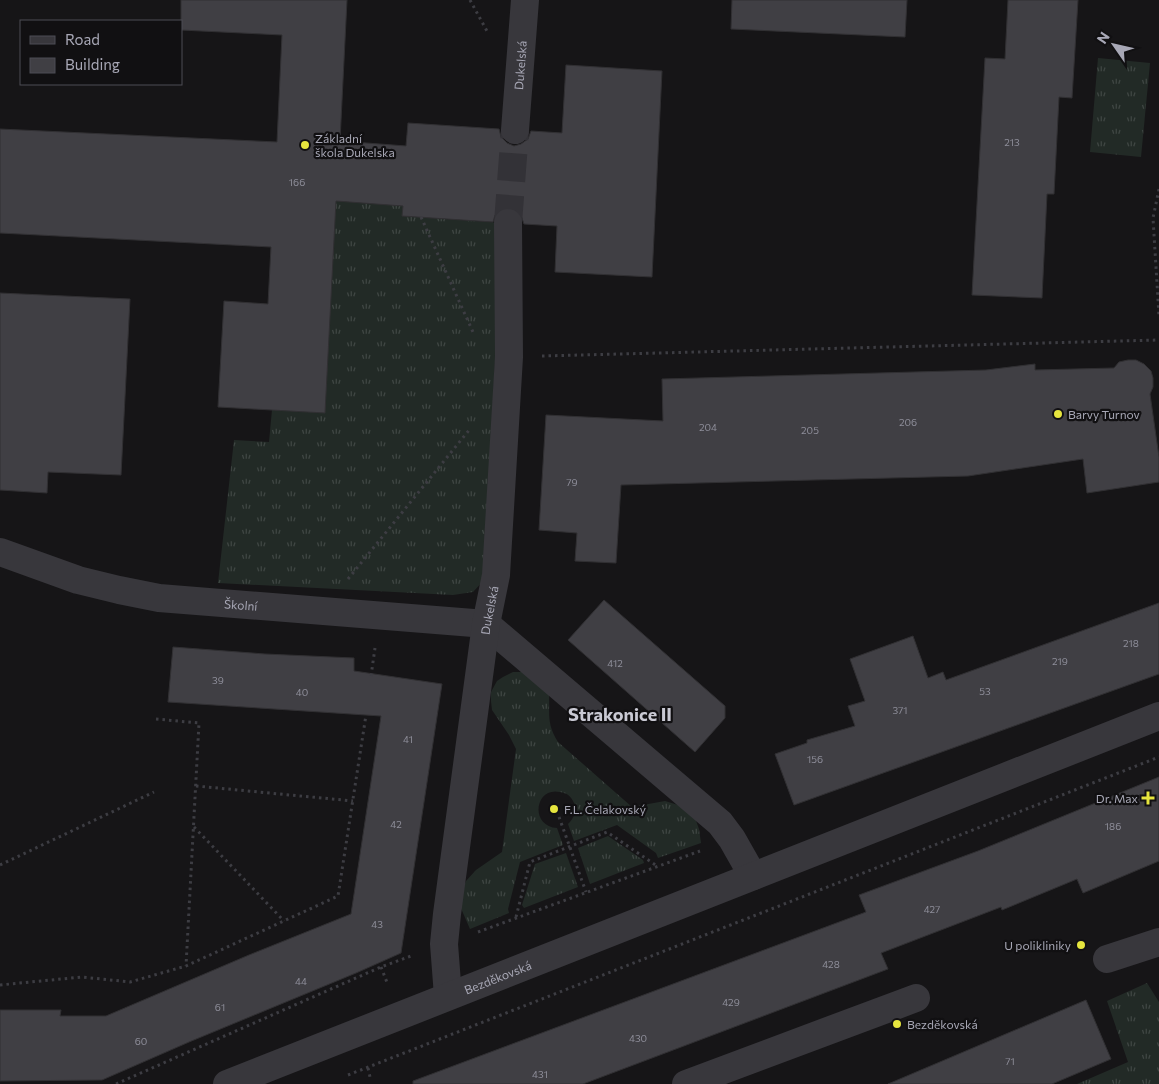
<svg xmlns="http://www.w3.org/2000/svg" width="1159" height="1084" font-family="Commissioner,sans-serif">
<style>
.grass{fill:url(#grass-tufts)}
.building{fill:#403f44;stroke:#313033}
.lines{fill:none;stroke-linecap:round;stroke-linejoin:round}
.minor-tunnel{stroke:#333237;stroke-width:28;stroke-dasharray:28 14;stroke-linecap:butt}
.path{stroke:#3d3d43;stroke-width:3;stroke-dasharray:2.5 4;stroke-linecap:butt}
.minor{stroke:#38373c;stroke-width:28}
.poi-dot{fill:#e6e53e;stroke:#111012;stroke-width:2}
.labels{text-anchor:middle;dominant-baseline:central;stroke-width:4.5;stroke-linejoin:round;paint-order:stroke}
.number-label{font-size:10px;fill:#8e8e9a}
.street-label{font-size:12px;fill:#a8a8b6;stroke:#111012}
.poi-label{font-size:12px;fill:#a8a8b6;stroke:#111012;text-anchor:start}
.district-label{font-size:18px;font-weight:bold;fill:#c9c9d3;stroke:#111012}
</style>
<defs>
<pattern id="grass-tufts" width="24" height="20" patternUnits="userSpaceOnUse" patternTransform="scale(1.25)"><rect width="24" height="20" fill="#222a26"/><path d="M3 7l-1-3M5 7V3M7 7l1-3M15 17l-1-3M17 17v-4M19 17l1-3" fill="none" stroke="#3f4643"/></pattern>
</defs>
<rect width="100%" height="100%" fill="#161517"/>
<!-- grass -->
<g class="grass">
<path d="M 1098,58 L 1150,63 L 1141,157 L 1090,152 Z"/>
<path d="M 336,201 L 403,206 L 403,216 L 502,223 L 484,580 L 473,592 L 453,595 L 218,583 L 234,440 L 269,442 L 272,410 Z"/>
<path d="M 513,672 L 526,672 L 549,693 C 550,714 546,723 558,742 L 632,807 L 665,801 L 678,805 L 695,818 L 699,829 L 701,843 L 658,858 L 656,853 L 617,825 L 574,841 L 568,824 C 574,818 577,812 574,803 C 571,796 567,793 560,792 C 535,786 529,826 557,828 L 563,845 L 520,862 L 508,909 L 509,913 L 470,929 L 460,906 L 461,893 L 466,881 L 476,870 L 502,852 L 516,749 L 509,735 L 492,710 L 491,701 L 491,692 L 497,681 L 503,677 Z"/>
<path d="M 608,836 L 643,860 L 644,863 L 590,884 L 578,848 Z"/>
<path d="M 566,853 L 578,887 L 524,908 L 522,905 L 535,864 Z"/>
<path d="M 1147,983 L 1159,1002 L 1159,1084 L 1077,1084 L 1128,1062 L 1107,1001 Z"/>
</g>
<!-- building -->
<g class="building">
<path d="M 181,0 L 347,0 L 340,141 L 406,146 L 408,123 L 499,129 L 501,137 L 507,143 L 514,146 L 521,144 L 528,139 L 531,131 L 562,133 L 566,65 L 662,71 L 652,277 L 555,272 L 557,226 L 524,224 L 521,215 L 516,210 L 508,207 L 500,210 L 495,215 L 493,222 L 402,216 L 403,206 L 336,201 L 325,413 L 218,407 L 224,301 L 268,304 L 271,247 L 0,233 L 0,129 L 277,142 L 282,35 L 181,30 Z"/>
<path d="M 732,0 L 907,0 L 905,37 L 731,29 Z"/>
<path d="M 1008,0 L 1078,0 L 1072,98 L 1059,97 L 1054,194 L 1047,194 L 1042,298 L 972,295 L 985,58 L 1005,59 Z"/>
<path d="M 0,293 L 130,299 L 121,475 L 48,472 L 47,493 L 0,490 Z"/>
<path d="M 1128,360 L 1136,360 L 1144,364 L 1151,371 L 1153,378 L 1153,387 L 1150,394 L 1159,457 L 1159,482 L 1087,493 L 1083,459 L 968,476 L 621,485 L 616,563 L 575,561 L 577,533 L 539,530 L 546,415 L 663,421 L 662,379 L 986,370 L 1035,364 L 1035,370 L 1114,368 L 1119,362 Z"/>
<path d="M 604,600 L 725,706 L 725,718 L 695,752 L 568,640 Z"/>
<path d="M 1159,603 L 1159,674 L 794,805 L 775,754 L 807,743 L 807,740 L 855,726 L 848,706 L 865,701 L 850,659 L 913,636 L 928,678 L 943,672 L 946,680 Z"/>
<path d="M 173,647 L 265,654 L 354,658 L 354,671 L 442,684 L 401,953 L 356,973 L 189,1042 L 102,1080 L 0,1081 L 0,1010 L 61,1010 L 60,1016 L 106,1016 L 249,955 L 351,914 L 381,716 L 168,702 Z"/>
<path d="M 1159,777 L 1159,861 L 1083,893 L 1077,879 L 1002,910 L 1001,907 L 881,953 L 888,969 L 583,1084 L 413,1084 L 413,1081 L 866,912 L 859,895 L 978,851 Z"/>
<path d="M 1086,1000 L 1111,1059 L 1052,1084 L 888,1084 Z"/>
</g>
<g class="lines">
<!-- minor-tunnel -->
<path class="minor-tunnel" d="M 508,223 L 515,130"/>
<!-- path -->
<g class="path">
<path d="M 470,0 L 488,33"/>
<path d="M 1159,189 L 1153,218 L 1159,316"/>
<path d="M 421,217 L 473,332"/>
<path d="M 542,356 L 1159,340"/>
<path d="M 348,579 L 470,429"/>
<path d="M 371,676 L 375,648"/>
<path d="M 156,719 L 199,723 L 186,966"/>
<path d="M 196,786 L 353,801"/>
<path d="M 559,817 L 586,892"/>
<path d="M 194,827 L 284,921"/>
<path d="M 0,865 L 154,792"/>
<path d="M 516,917 L 530,862 L 607,832 L 657,866"/>
<path d="M 478,932 L 700,851"/>
<path d="M 381,967 L 388,985"/>
<path d="M 0,985 L 82,977 L 130,982 L 186,966 L 338,896 L 366,715"/>
<path d="M 368,1068 L 370,1077"/>
<path d="M 348,1075 L 1159,757"/>
<path d="M 116,1084 L 381,967 L 411,956"/>
</g>
<!-- minor -->
<g class="minor">
<path id="s1" d="M 515,130 L 525,0"/>
<path id="s2" d="M 0,552 L 78,580 L 119,590 L 159,598 L 486,624"/>
<path d="M 486,624 L 720,823 L 732,839 L 753,876"/>
<path d="M 1107,959 L 1159,942"/>
<path id="s3" d="M 448,996 L 444,944 L 447,914 L 486,624 L 496,575 L 509,357 L 508,223"/>
<path id="s4" d="M 227,1084 L 1159,716"/>
<path d="M 686,1084 L 916,998"/>
</g>
</g>
<!-- markers -->
<g class="poi-dot">
<circle cx="305" cy="145" r="5"/>
<circle cx="1058" cy="414" r="5"/>
<path d="M1145.5 790.5h5v5h5v5h-5v5h-5v-5h-5v-5h5z"/>
<circle cx="554" cy="809" r="5"/>
<circle cx="1081" cy="945" r="5"/>
<circle cx="897" cy="1024" r="5"/>
</g>
<g class="labels">
<!-- number labels -->
<g class="number-label">
<text x="1012" y="142">213</text>
<text x="297" y="182">166</text>
<text x="908" y="422">206</text>
<text x="708" y="427">204</text>
<text x="810" y="430">205</text>
<text x="572" y="482">79</text>
<text x="1131" y="643">218</text>
<text x="1060" y="661">219</text>
<text x="615" y="663">412</text>
<text x="218" y="680">39</text>
<text x="985" y="691">53</text>
<text x="302" y="692">40</text>
<text x="900" y="710">371</text>
<text x="408" y="739">41</text>
<text x="815" y="759">156</text>
<text x="396" y="824">42</text>
<text x="1113" y="826">186</text>
<text x="932" y="909">427</text>
<text x="377" y="924">43</text>
<text x="831" y="964">428</text>
<text x="301" y="981">44</text>
<text x="731" y="1002">429</text>
<text x="220" y="1007">61</text>
<text x="638" y="1038">430</text>
<text x="141" y="1041">60</text>
<text x="1010" y="1061">71</text>
<text x="540" y="1074">431</text>
</g>
<!-- street labels -->
<g class="street-label">
<text stroke="none"><textPath href="#s1" startOffset="65">Dukelská</textPath></text>
<text stroke="none"><textPath href="#s2" startOffset="248">Školní</textPath></text>
<text stroke="none"><textPath href="#s3" startOffset="389">Dukelská</textPath></text>
<text stroke="none"><textPath href="#s4" startOffset="291">Bezděkovská</textPath></text>
</g>
<!-- poi labels -->
<g class="poi-label">
<text x="315" y="138">Základní<tspan x="315" dy="14">škola Dukelska</tspan></text>
<text x="1068" y="414">Barvy Turnov</text>
<text x="1138" y="798" text-anchor="end">Dr. Max</text>
<text x="564" y="809">F.L. Čelakovský</text>
<text x="1071" y="945" text-anchor="end">U polikliniky</text>
<text x="907" y="1024">Bezděkovská</text>
</g>
<!-- district labels -->
<g class="district-label">
<text x="620" y="714">Strakonice II</text>
</g>
</g>
<!-- legend -->
<rect x="20" y="20" width="162" height="65" fill="#111012" stroke="#4d4d54"/>
<rect x="30" y="36" width="25" height="8" fill="#38373c" stroke="#4d4d54"/>
<text x="65" y="45" font-size="15" fill="#a8a8b6">Road</text>
<rect x="30" y="58" width="25" height="15" fill="#403f44" stroke="#4d4d54"/>
<text x="65" y="70" font-size="15" fill="#a8a8b6">Building</text>
<!-- north arrow -->
<g transform="translate(1114 45) rotate(304)" stroke="#111012" stroke-width="4" paint-order="stroke">
<path d="M0-4L9 19L0 12L-9 19Z" fill="#a8a8b6"/>
<text y="-8" font-size="14" font-weight="bold" text-anchor="middle" fill="#a8a8b6">N</text>
</g>
</svg>
